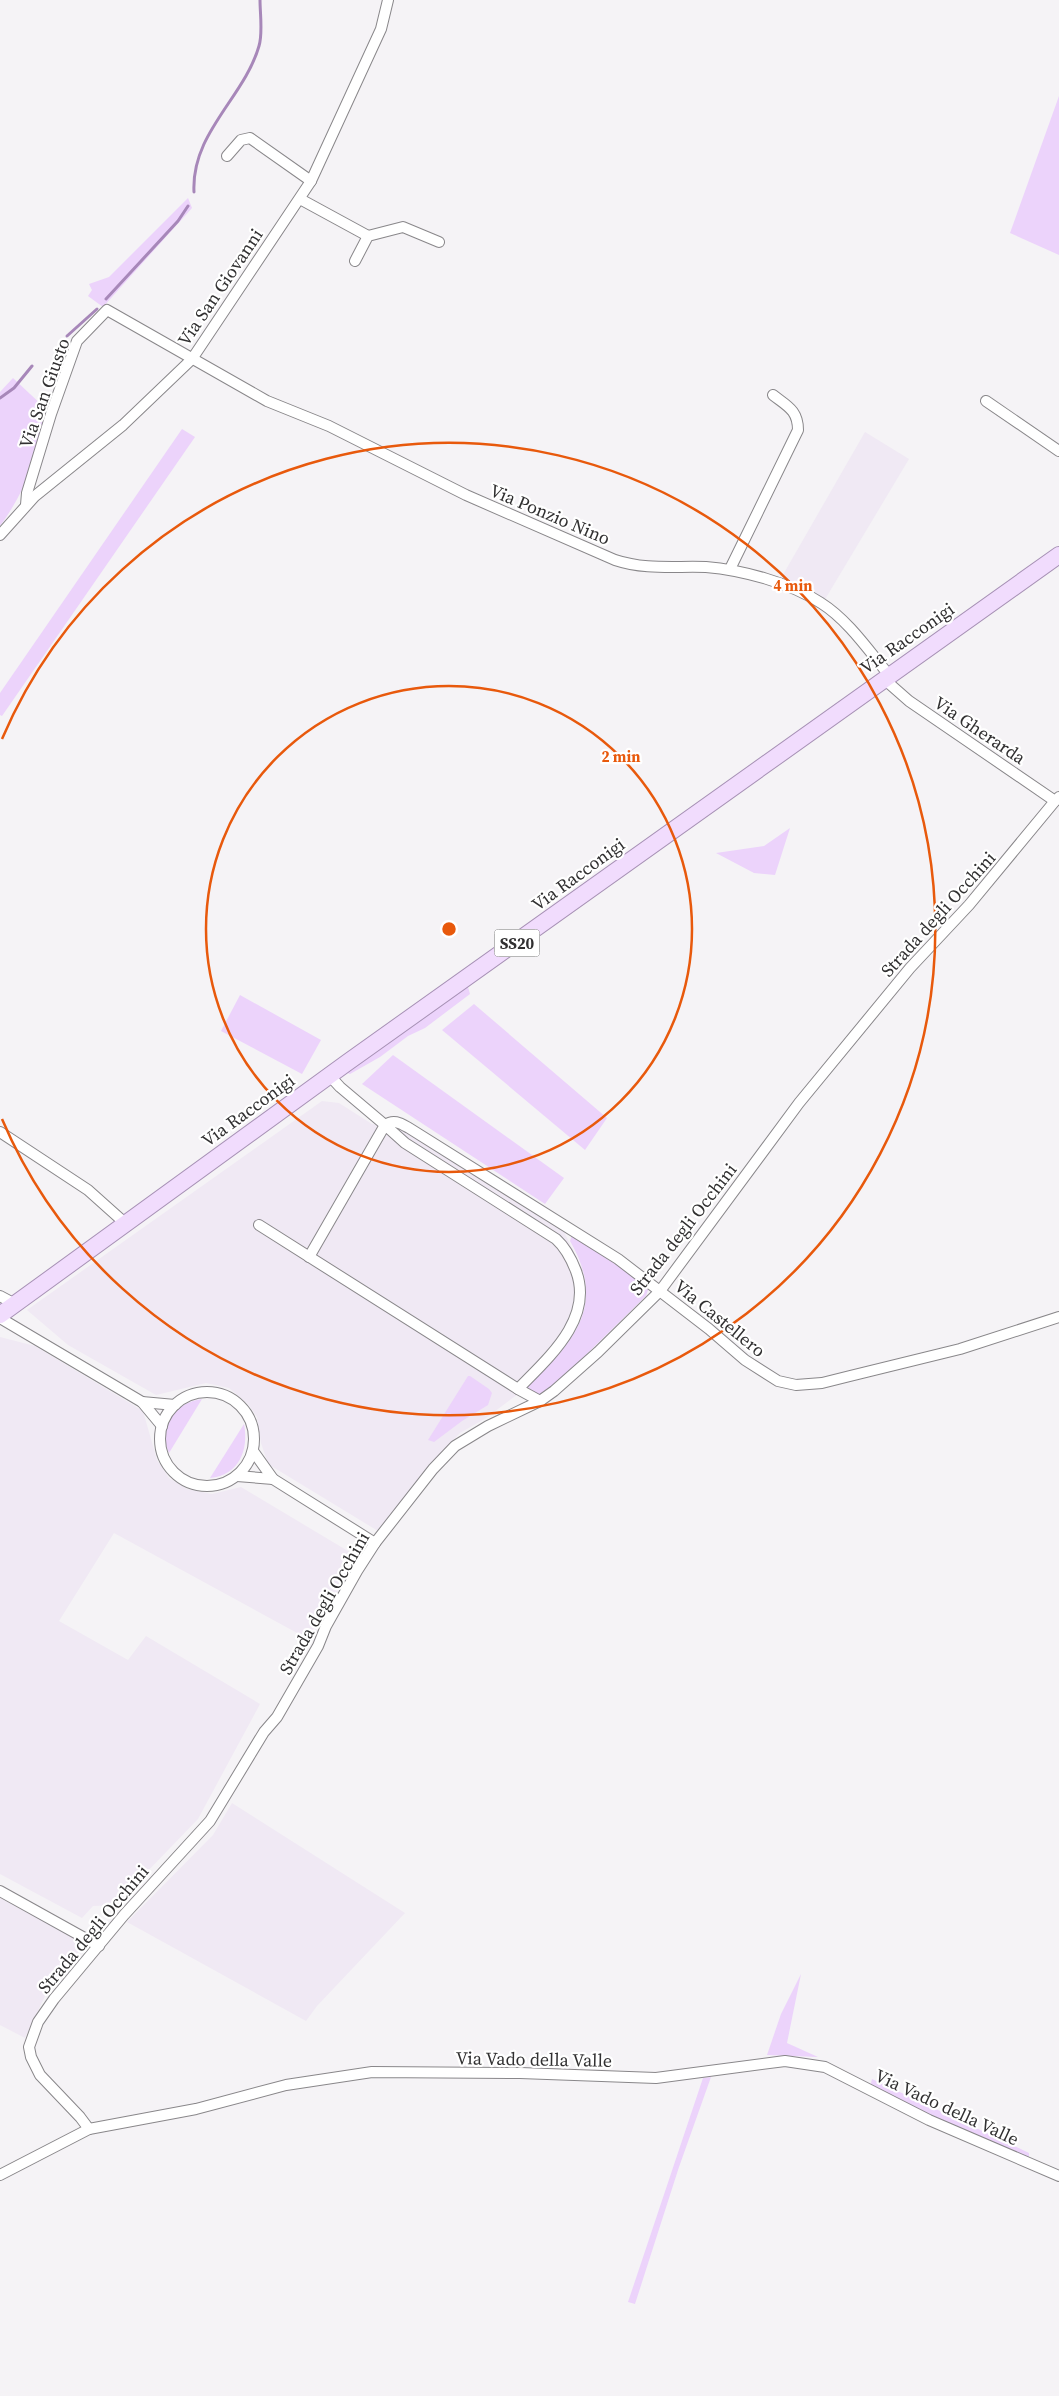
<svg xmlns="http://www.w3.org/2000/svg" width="1059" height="2396" font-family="'Source Serif 4',serif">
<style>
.built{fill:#f0e9f4}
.green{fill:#ecd3fb}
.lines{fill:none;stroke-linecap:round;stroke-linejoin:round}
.stream{stroke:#a787b9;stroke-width:3}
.street-casing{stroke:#89878a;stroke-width:12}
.primary-casing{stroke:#a791b5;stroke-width:18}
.street{stroke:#fff;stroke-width:10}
.primary{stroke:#f1dcfd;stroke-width:16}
.ring{fill:none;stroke:#e8590c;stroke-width:2.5}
.labels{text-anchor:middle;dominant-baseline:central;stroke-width:4.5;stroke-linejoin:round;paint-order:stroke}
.shield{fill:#fff;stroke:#6f6e6f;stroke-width:1}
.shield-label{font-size:16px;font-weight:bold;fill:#313031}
.street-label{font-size:18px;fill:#313031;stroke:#fff}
.centre{fill:#e8590c;stroke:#fff;stroke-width:2.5}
.ring-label{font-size:15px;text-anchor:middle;font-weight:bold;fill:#e8590c;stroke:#fff;stroke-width:4.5;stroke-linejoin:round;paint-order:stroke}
</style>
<rect width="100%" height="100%" fill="#f5f3f6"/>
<!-- built -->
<g class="built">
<path d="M 865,432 L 909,459 L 824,601 L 780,580 Z"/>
<path d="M 322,1101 L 339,1103 L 372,1124 L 398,1127 L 564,1232 L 583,1270 L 588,1293 L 578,1328 L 560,1356 L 526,1388 L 486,1418 L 460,1433 L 431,1463 L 378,1531 L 268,1464 L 261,1443 L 257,1417 L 248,1404 L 229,1388 L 206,1383 L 156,1395 L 68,1345 L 27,1310 Z"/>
<path d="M 0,1337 L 35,1346 L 143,1411 L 157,1460 L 169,1478 L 187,1489 L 212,1494 L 241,1487 L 358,1557 L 310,1640 L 114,1533 L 59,1621 L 128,1660 L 146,1636 L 260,1704 L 198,1819 L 115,1905 L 93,1906 L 82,1918 L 0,1874 Z"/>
<path d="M 232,1803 L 405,1913 L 317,2006 L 306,2021 L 127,1922 L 213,1835 Z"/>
<path d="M 0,1898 L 74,1937 L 80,1945 L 76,1960 L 45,1996 L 25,2038 L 0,2025 Z"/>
</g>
<!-- green -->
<g class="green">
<path d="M 1059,96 L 1059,255 L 1010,233 Z"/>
<path d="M 188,198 L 192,208 L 103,307 L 88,296 L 92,290 L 89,284 L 109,277 Z"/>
<path d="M 13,378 L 46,409 C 38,454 27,489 0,526 L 0,392 Z"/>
<path d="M 182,429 L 195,437 L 2,716 L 0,715 L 0,693 Z"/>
<path d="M 790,828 L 775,875 L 754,873 L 716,853 L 764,846 Z"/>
<path d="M 468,987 L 470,994 L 425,1028 L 408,1036 L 380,1057 L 350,1074 L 345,1072 L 456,993 Z"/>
<path d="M 240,995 L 321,1040 L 302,1074 L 221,1031 Z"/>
<path d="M 474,1004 L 607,1118 L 585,1150 L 442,1030 Z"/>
<path d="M 393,1055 L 564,1178 L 545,1204 L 362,1084 Z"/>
<path d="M 572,1235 L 649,1287 L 646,1296 L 556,1384 L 540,1395 L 526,1388 C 573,1343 608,1306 570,1241 Z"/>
<path d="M 468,1376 L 470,1376 L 489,1389 L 492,1393 L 488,1405 L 462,1421 L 434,1442 L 428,1440 Z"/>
<path d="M 202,1399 L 169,1453 C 157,1426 174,1403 202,1399 Z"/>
<path d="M 244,1424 C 249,1450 239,1475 210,1478 Z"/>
<path d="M 801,1974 L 787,2043 L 818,2057 L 767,2055 L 781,2014 Z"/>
<path d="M 711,2077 L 679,2167 L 635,2304 L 628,2302 L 703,2078 Z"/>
<path d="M 872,2079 L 1029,2153 L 1029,2160 L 870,2087 Z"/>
</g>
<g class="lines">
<!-- stream -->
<g class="stream">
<path d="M 194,192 C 191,133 244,98 259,46 C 263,33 260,14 260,0"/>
<path d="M 106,299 L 178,221 L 188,206"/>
<path d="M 67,336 L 97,309"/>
<path d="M 0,398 L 14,388 L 32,366"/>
</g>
<defs>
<g id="street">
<path d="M 227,156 L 241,140 L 250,138 L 311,181"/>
<path d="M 300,199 L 368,236"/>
<path d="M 355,261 L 368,236 L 403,227 L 439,242"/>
<path d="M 986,401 L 1059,451"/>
<path d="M 26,505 L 27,493 L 51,414 L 77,341 L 107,310 L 267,401 L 329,426 L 466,495 L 615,560 C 645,570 674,566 706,567 C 742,570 791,583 821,603 C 848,620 869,651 889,675"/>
<path d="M 0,535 L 35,496 L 123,425 L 192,359 L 311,181 L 381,29 L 388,0"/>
<path d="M 730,569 L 798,430 C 798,410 787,406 773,395"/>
<path d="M 884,679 L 909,701 L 1055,801 L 1059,797"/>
<path d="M 329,1075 L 340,1087 L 385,1125 C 394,1119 400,1123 409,1128 L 618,1259 L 709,1329 L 745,1360 L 778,1381 L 796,1385 L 822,1383 L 850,1376 L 960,1349 L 1059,1317"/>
<path d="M 0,1132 L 88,1190 L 126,1224"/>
<path d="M 259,1225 L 518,1389 L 540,1401"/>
<path d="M 309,1257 L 385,1125 L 405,1143 L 556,1239 C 566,1248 571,1258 576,1271 C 594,1319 548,1358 518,1389"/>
<path d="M 0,1296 L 15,1304"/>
<path d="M 0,1318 L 142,1402 L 162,1426"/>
<circle cx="207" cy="1439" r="47"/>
<path d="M 142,1402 L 175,1405"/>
<path d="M 253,1451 L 273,1479 L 375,1543"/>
<path d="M 237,1476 L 273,1479"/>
<path d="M 0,1891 L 99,1946"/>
<path d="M 89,2129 L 80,2117 L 40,2075 L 31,2057 L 29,2047 L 38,2022 L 54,1999 L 124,1915 L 210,1821 L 264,1732 L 277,1717 L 318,1646 L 326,1626 L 357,1571 L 375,1543 L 433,1469 L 455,1446 L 488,1426 L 540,1401 L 554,1391 L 598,1352 L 660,1291 L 799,1103 L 910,968 L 969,905 L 1055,801"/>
<path d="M 0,2175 L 89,2129 L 196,2109 L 286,2085 L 372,2072 L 520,2073 L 656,2078 L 785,2061 L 825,2067 L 929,2120 L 1059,2176"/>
</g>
<path id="primary" d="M 0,1315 L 348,1062 L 1059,555"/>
</defs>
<!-- street casing -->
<use href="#street" class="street-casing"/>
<!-- primary casing -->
<use href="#primary" class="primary-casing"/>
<!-- street -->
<use href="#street" class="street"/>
<!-- primary -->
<use href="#primary" class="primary"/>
</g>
<!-- distance rings -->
<g class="ring">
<circle cx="449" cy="929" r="243"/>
<path d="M2 739A486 486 0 1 1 2 1119"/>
</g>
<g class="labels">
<!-- shield labels -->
<rect class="shield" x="494.5" y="929.5" width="45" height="27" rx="4"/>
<g class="shield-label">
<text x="517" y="943">SS20</text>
</g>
<!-- street labels -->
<g class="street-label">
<text transform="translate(220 287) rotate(-56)">Via San Giovanni</text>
<text transform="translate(44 393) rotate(-70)">Via San Giusto</text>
<text transform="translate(550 514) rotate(23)">Via Ponzio Nino</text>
<text transform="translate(907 638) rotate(-35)">Via Racconigi</text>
<text transform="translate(980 730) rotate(34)">Via Gherarda</text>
<text transform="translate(578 874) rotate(-36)">Via Racconigi</text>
<text transform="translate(938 914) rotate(-48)">Strada degli Occhini</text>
<text transform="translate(248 1110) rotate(-36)">Via Racconigi</text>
<text transform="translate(683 1229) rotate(-52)">Strada degli Occhini</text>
<text transform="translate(720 1318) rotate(39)">Via Castellero</text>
<text transform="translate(324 1603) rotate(-60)">Strada degli Occhini</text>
<text transform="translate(93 1929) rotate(-50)">Strada degli Occhini</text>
<text transform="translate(534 2059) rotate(1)">Via Vado della Valle</text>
<text transform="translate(947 2107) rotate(25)">Via Vado della Valle</text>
</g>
</g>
<circle cx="449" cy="929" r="8" class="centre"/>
<g class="ring-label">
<text x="793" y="591">4 min</text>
<text x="621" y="762">2 min</text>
</g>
</svg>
